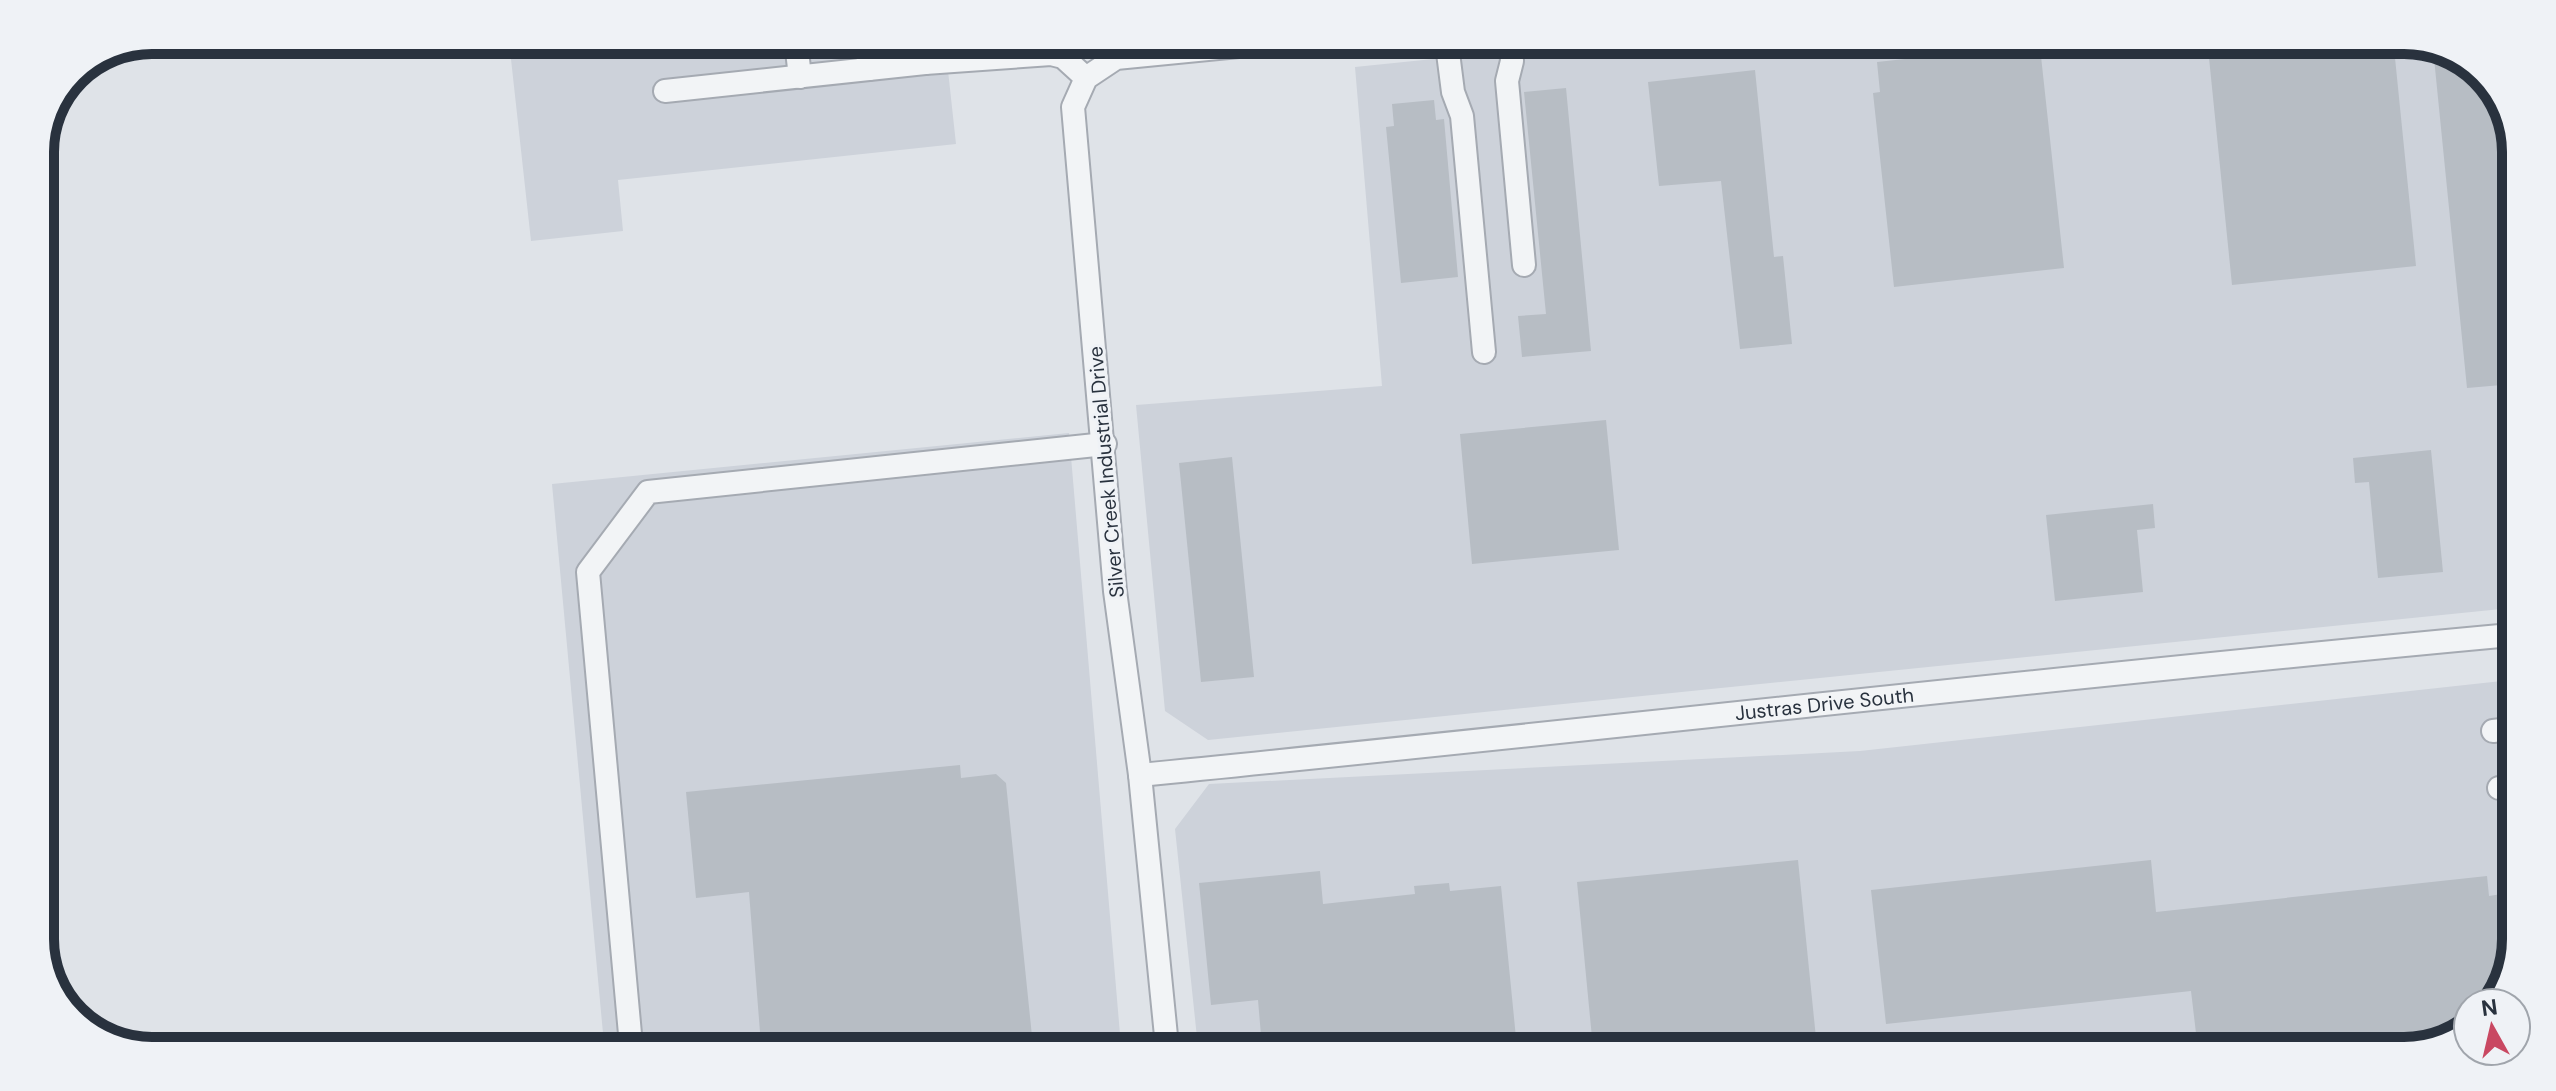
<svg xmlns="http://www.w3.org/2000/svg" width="2556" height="1091" font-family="'DM Sans',sans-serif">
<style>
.built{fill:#cdd2da}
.building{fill:#b7bdc4}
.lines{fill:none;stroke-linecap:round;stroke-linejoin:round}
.minor-casing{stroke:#a5aab2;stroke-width:26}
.minor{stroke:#f2f4f6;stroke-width:22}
.labels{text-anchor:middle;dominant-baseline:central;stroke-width:6;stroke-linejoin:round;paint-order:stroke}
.street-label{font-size:20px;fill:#29323e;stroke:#eff2f6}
.rim{fill:none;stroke:#29323e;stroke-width:10}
</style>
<rect width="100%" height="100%" fill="#dfe3e8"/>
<!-- built -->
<g class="built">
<path d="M 509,41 L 945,43 L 956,144 L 618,180 L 623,231 L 531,241 Z"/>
<path d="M 1569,45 L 2446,48 L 2516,144 L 2511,608 L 1208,740 L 1165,711 L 1136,405 L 1382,386 L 1355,67 Z"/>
<path d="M 1069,433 L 1121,1046 L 604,1044 L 552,484 Z"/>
<path d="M 2511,680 L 2508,981 L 2468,1003 L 2466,1032 L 2404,1051 L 1198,1047 L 1175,829 L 1209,784 L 1860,751 Z"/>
</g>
<!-- building -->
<g class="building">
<path d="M 2016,47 L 2040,47 L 2064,268 L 1894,287 L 1873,93 L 1880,92 L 1877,62 Z"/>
<path d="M 2208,48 L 2394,48 L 2416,266 L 2232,285 Z"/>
<path d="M 2433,48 L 2446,48 L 2493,84 L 2516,144 L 2513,384 L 2467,388 Z"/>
<path d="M 1755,70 L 1774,257 L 1783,256 L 1792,344 L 1740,349 L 1721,181 L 1659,186 L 1648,82 Z"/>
<path d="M 1566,88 L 1591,351 L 1522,357 L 1518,316 L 1546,314 L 1524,92 Z"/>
<path d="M 1434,100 L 1436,120 L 1444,119 L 1458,277 L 1401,283 L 1386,127 L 1394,126 L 1392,104 Z"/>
<path d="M 1606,420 L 1619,550 L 1472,564 L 1460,434 Z"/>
<path d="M 2431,450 L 2443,572 L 2378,578 L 2369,482 L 2355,483 L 2353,458 Z"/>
<path d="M 1232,457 L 1254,677 L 1201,682 L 1179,463 Z"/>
<path d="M 2153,504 L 2155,528 L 2137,530 L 2143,592 L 2055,601 L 2046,515 Z"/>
<path d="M 960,765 L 961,778 L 996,774 L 1006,783 L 1033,1046 L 761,1045 L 749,892 L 696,898 L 686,792 Z"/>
<path d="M 1798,860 L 1817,1048 L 1593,1048 L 1577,882 Z"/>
<path d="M 2151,860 L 2156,912 L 2487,876 L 2489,896 L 2508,893 L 2508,981 L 2490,1003 L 2468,1003 L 2466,1032 L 2404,1051 L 2198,1050 L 2191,991 L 1886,1024 L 1871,890 Z"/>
<path d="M 1320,871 L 1323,904 L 1415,894 L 1414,886 L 1449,883 L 1450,891 L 1501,886 L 1517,1048 L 1262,1047 L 1258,1000 L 1211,1005 L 1199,883 Z"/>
</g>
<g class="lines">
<defs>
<g id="minor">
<path d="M 796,42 L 800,77"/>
<path d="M 866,43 L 869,69"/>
<path d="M 923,43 L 925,63"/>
<path d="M 1447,45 L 1453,92 L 1462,116 L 1484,352"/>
<path d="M 1511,45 L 1512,61 L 1507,81 L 1524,265"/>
<path d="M 665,91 L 925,63 L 1051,54 L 1063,57 L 1086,78"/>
<path d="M 2493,731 L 2510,729"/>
<path id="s1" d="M 1140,775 C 1597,730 2053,677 2511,635"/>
<path d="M 2499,788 L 2510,787"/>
<path d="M 631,1045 L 588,572 L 648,492 L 1105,444"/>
<path d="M 1167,1046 L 1140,775 L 1115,591 L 1073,107 L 1086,78 L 1116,58 L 1259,44"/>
</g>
</defs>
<!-- minor casing -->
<use href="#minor" class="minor-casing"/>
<!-- minor -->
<use href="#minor" class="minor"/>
</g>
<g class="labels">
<!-- street labels -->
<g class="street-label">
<text transform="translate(1106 472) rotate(-95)">Silver Creek Industrial Drive</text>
<text stroke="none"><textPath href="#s1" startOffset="688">Justras Drive South</textPath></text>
</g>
</g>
<!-- crop -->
<path d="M0 0H2556V1091H0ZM152 54H2404A98 98 0 0 1 2502 152V939A98 98 0 0 1 2404 1037H152A98 98 0 0 1 54 939V152A98 98 0 0 1 152 54Z" fill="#eff2f6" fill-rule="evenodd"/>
<path class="rim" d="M152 54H2404A98 98 0 0 1 2502 152V939A98 98 0 0 1 2404 1037H152A98 98 0 0 1 54 939V152A98 98 0 0 1 152 54Z"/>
<!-- north arrow -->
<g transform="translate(2492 1027) rotate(352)"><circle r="38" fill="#eff2f6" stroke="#a0a5ac" stroke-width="2"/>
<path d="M0-6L14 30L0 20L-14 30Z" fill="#c94862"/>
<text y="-12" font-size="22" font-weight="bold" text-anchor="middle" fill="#29323e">N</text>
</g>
</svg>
